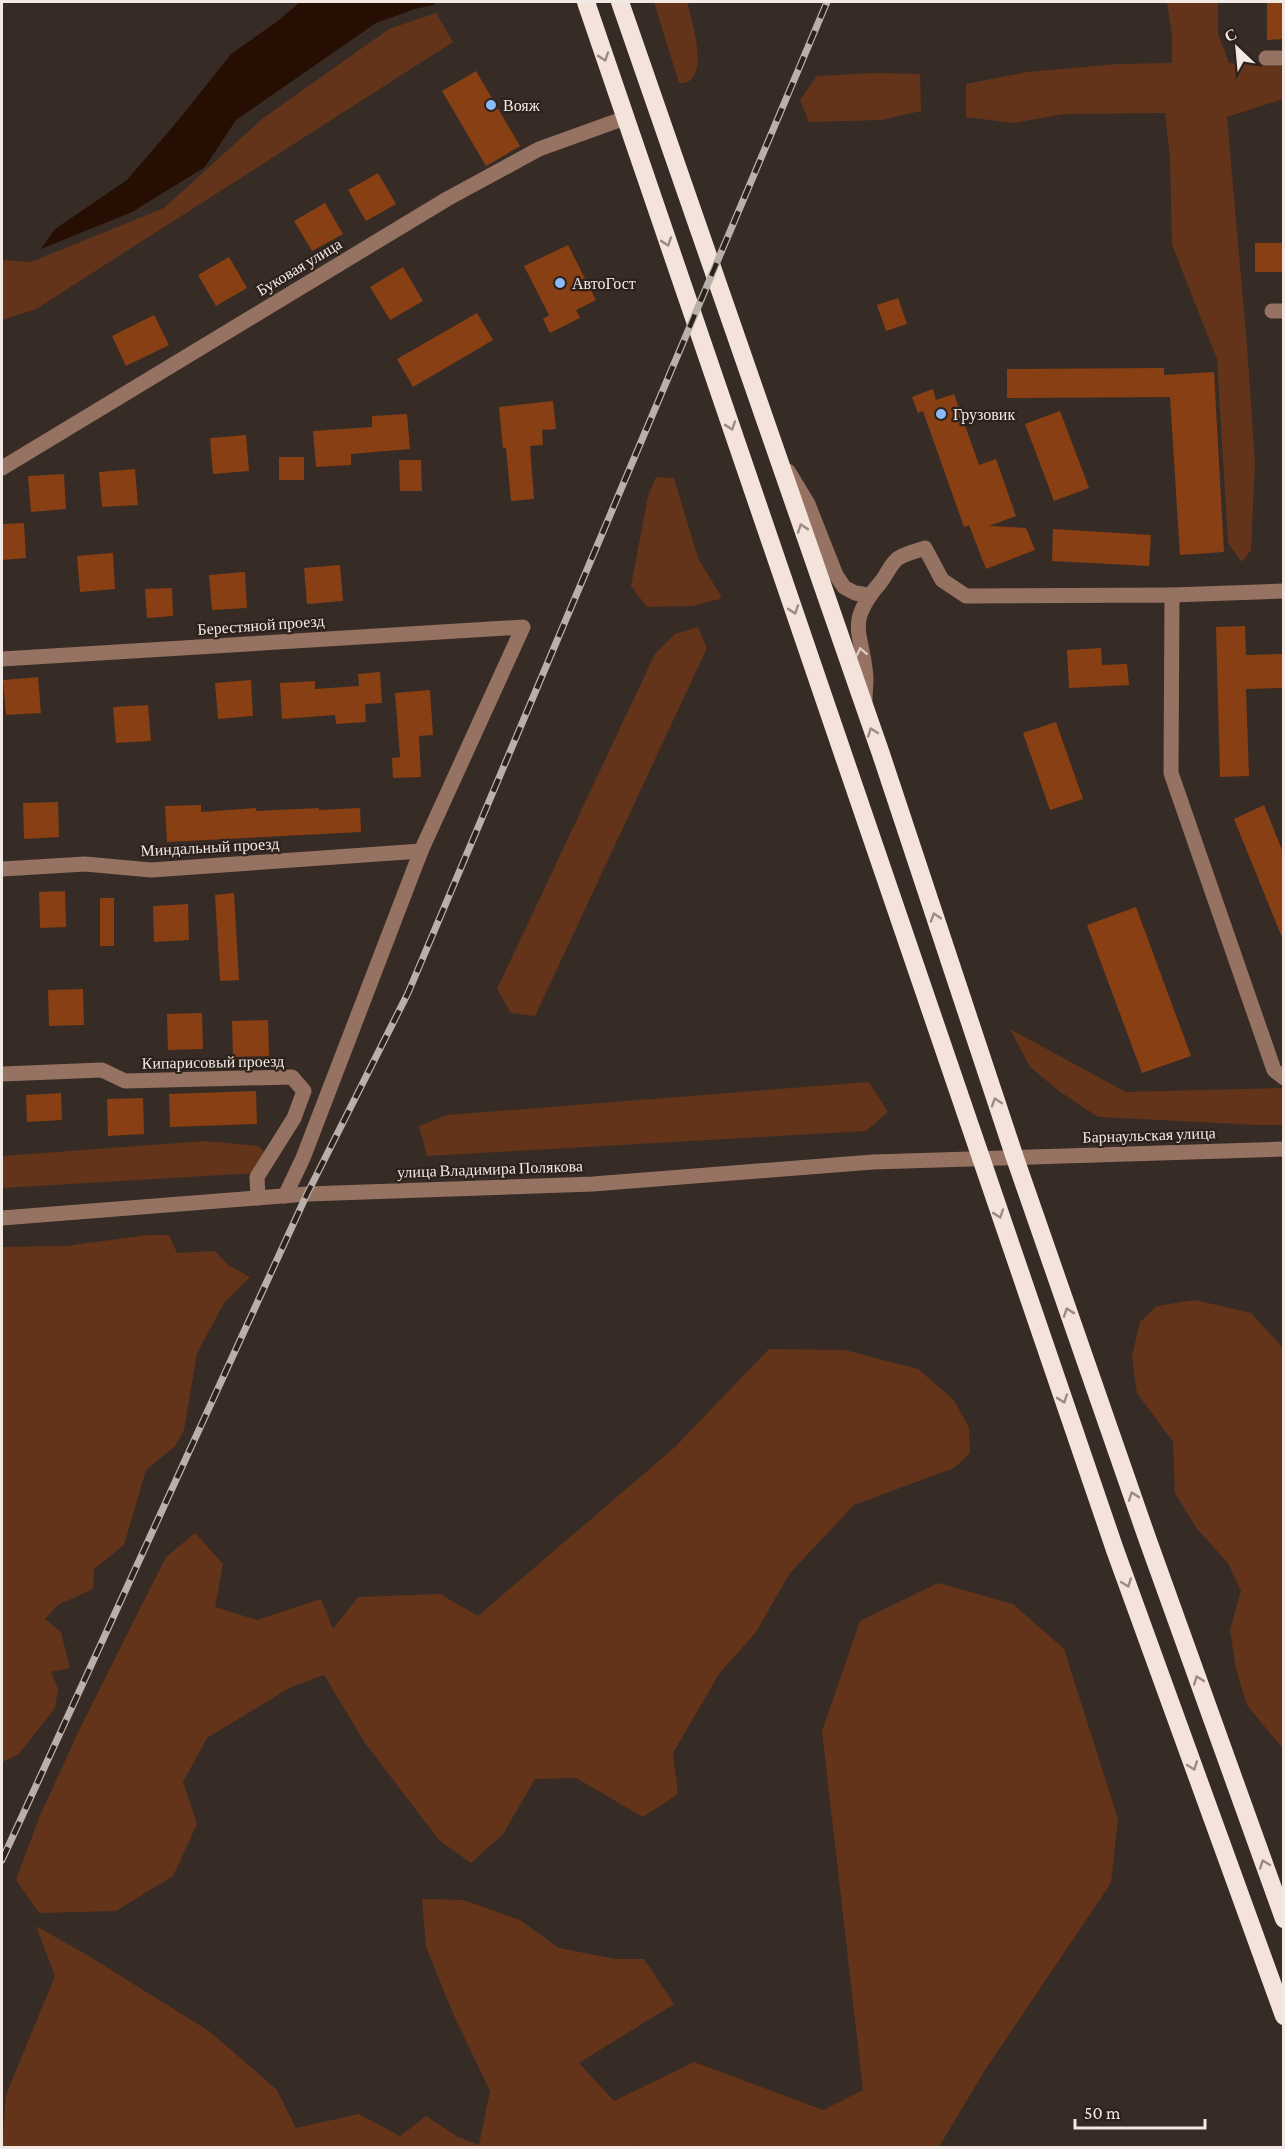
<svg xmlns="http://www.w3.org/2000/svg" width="1285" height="2149" font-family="'Crimson Pro',serif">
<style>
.green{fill:#63341a}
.water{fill:#260e03}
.building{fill:#883f13}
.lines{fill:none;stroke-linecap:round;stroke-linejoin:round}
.minor{stroke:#957261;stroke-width:15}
.highway{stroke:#f4e3da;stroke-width:18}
.rail-casing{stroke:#bab0ab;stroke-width:7}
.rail{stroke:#2d211b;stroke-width:4.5;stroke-dasharray:14;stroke-linecap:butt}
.oneway{stroke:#9a8c84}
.oneway2{stroke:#dbcbc4}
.poi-dot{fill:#8bbafc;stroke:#2d211b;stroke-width:2}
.labels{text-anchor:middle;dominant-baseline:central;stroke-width:4.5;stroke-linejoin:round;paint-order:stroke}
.poi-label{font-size:16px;fill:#f2e9e5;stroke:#2d211b;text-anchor:start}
.street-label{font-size:16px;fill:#f2e9e5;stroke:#2d211b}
</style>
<rect width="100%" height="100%" fill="#372b25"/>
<!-- green -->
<g class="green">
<path d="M 654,2 L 687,2 C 691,18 713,86 679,83 Z"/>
<path d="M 1167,2 L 1218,2 L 1218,34 L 1229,63 L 1283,66 L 1283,99 L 1227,117 L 1247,346 L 1255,463 L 1251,550 L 1242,562 L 1228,543 L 1217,359 L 1172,245 L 1170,158 L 1165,113 L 1065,114 L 1013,123 L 966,117 L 966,84 L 1027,72 L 1118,64 L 1172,63 L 1172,36 Z"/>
<path d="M 436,13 L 453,42 L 36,309 L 2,320 L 2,260 L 31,262 L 164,208 L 262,119 L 389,29 Z"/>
<path d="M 876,73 L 920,74 L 921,111 L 881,120 L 809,122 L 800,100 L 817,76 Z"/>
<path d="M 656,477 L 674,478 L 698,558 L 722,598 L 694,606 L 647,607 L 631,586 L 648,496 Z"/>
<path d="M 698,627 L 707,648 L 535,1016 L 511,1013 L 497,989 L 655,654 L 675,634 Z"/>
<path d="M 1010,1029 L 1126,1092 L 1283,1088 L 1283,1125 L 1258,1125 L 1098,1117 L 1059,1091 L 1030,1067 Z"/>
<path d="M 869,1082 L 888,1112 L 866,1131 L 427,1156 L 419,1126 L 447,1115 Z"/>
<path d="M 205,1141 L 259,1146 L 268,1157 L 256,1173 L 2,1188 L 2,1156 Z"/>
<path d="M 147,1235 L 169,1235 L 177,1253 L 215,1251 L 228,1265 L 250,1277 L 224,1303 L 197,1353 L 184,1430 L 175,1446 L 146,1470 L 124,1545 L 94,1569 L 93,1589 L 58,1605 L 45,1619 L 61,1632 L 70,1668 L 51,1672 L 58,1689 L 55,1708 L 18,1755 L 2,1762 L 2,1247 L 66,1246 Z"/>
<path d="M 1195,1300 L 1251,1313 L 1283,1348 L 1283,1749 L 1247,1705 L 1236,1669 L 1230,1630 L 1241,1591 L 1228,1563 L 1197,1529 L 1175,1493 L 1173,1442 L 1137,1393 L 1132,1356 L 1140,1322 L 1157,1306 Z"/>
<path d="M 769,1349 L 845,1350 L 918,1369 L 954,1400 L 969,1428 L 970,1453 L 954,1468 L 854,1505 L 790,1573 L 756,1632 L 719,1674 L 673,1753 L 678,1794 L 643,1817 L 576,1778 L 535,1779 L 503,1834 L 471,1863 L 439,1840 L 365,1743 L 324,1675 L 291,1687 L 207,1738 L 183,1782 L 197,1824 L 173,1876 L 116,1911 L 39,1913 L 16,1880 L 39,1818 L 81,1726 L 166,1557 L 195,1533 L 223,1564 L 215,1607 L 257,1620 L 321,1599 L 333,1629 L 358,1597 L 440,1594 L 478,1616 L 674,1448 Z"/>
<path d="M 938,1583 L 1013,1604 L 1064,1649 L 1118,1819 L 1111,1883 L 985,2070 L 939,2147 L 642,2148 L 638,2145 L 636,2148 L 2,2147 L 6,2095 L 55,1976 L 36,1926 L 82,1952 L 209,2031 L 277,2090 L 296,2128 L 359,2114 L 400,2136 L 426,2116 L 456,2136 L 479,2145 L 490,2091 L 455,2018 L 426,1947 L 422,1899 L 463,1900 L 520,1920 L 559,1948 L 615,1959 L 644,1959 L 674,2004 L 579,2063 L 614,2101 L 694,2062 L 823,2110 L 863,2090 L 822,1731 L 860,1621 Z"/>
</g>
<!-- water -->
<path class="water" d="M 300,2 L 436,2 L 434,5 L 415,9 L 376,23 L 236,120 L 205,167 L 132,212 L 41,249 L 55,229 L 127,180 L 181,117 L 231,54 L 278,21 Z"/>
<!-- building -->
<g class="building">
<path d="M 1267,2 L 1284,2 L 1284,39 L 1267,40 Z"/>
<path d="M 476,71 L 520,146 L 486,166 L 442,91 Z"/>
<path d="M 378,173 L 396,204 L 366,221 L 348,190 Z"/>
<path d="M 325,203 L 343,234 L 312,251 L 294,221 Z"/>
<rect x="1255" y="243" width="29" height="29"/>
<path d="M 568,245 L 596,300 L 576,310 L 580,318 L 550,333 L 543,319 L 549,315 L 524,266 Z"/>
<path d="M 229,257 L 247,288 L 216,306 L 198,275 Z"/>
<path d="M 403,267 L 423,301 L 390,320 L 370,287 Z"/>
<path d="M 898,298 L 907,324 L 886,331 L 877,305 Z"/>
<path d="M 477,313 L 493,340 L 413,387 L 397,359 Z"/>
<path d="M 154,315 L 169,345 L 126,366 L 112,336 Z"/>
<path d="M 1164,368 L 1164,375 L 1214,372 L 1224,552 L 1180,555 L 1170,397 L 1007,398 L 1007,369 Z"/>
<path d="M 933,389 L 936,400 L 954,394 L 979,465 L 996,459 L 1016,516 L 989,526 L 1026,528 L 1035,550 L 986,569 L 969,525 L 964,527 L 923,411 L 918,413 L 912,397 Z"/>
<path d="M 553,401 L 556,429 L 542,430 L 543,445 L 530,446 L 534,499 L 511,501 L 506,448 L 503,448 L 499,407 Z"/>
<path d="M 1060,411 L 1089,488 L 1054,501 L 1025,424 Z"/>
<path d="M 407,414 L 410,449 L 351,454 L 351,465 L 316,467 L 313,431 L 372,427 L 372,416 Z"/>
<path d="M 246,435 L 249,471 L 213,474 L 210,438 Z"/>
<rect x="279" y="457" width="25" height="23"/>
<path d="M 399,460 L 421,460 L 422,491 L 400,491 Z"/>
<path d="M 135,469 L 138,505 L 102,507 L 99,472 Z"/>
<path d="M 64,474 L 66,509 L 31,512 L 28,476 Z"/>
<path d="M 24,523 L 26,558 L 2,560 L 2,524 Z"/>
<path d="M 1053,529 L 1151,535 L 1149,566 L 1052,561 Z"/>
<path d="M 113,553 L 115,589 L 80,592 L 77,556 Z"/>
<path d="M 340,565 L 343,601 L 307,604 L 304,568 Z"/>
<path d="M 245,572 L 247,608 L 212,610 L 209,575 Z"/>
<path d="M 172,588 L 173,616 L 147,618 L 145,589 Z"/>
<path d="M 1245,626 L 1246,655 L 1284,654 L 1284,688 L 1246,689 L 1249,776 L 1220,777 L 1216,627 Z"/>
<path d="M 1101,648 L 1102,665 L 1127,664 L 1129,685 L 1069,688 L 1067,650 Z"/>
<path d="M 380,672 L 382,703 L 365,704 L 366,722 L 336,724 L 335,715 L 282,719 L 280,683 L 315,681 L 315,689 L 359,686 L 358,674 Z"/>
<path d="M 38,677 L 41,713 L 6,715 L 3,680 Z"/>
<path d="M 251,680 L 253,716 L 218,719 L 215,683 Z"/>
<path d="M 430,690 L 433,735 L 419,736 L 421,777 L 393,778 L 392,758 L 400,757 L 395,693 Z"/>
<path d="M 148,705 L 151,741 L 116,743 L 113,707 Z"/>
<path d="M 1056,722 L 1083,799 L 1050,810 L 1023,733 Z"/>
<path d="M 58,802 L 59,837 L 24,839 L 23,803 Z"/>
<path d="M 201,805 L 201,812 L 256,808 L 256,811 L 319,808 L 319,810 L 360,808 L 361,832 L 167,842 L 165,806 Z"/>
<path d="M 1264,805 L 1284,855 L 1283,940 L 1234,819 Z"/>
<path d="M 65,891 L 66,927 L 40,928 L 39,892 Z"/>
<path d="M 234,893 L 239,980 L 220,981 L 215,895 Z"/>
<rect x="100" y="898" width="14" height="48"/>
<path d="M 188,904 L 189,940 L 154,942 L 153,906 Z"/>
<path d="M 1136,907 L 1191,1056 L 1142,1073 L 1087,925 Z"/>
<path d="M 83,989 L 84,1025 L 49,1026 L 48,990 Z"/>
<path d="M 202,1013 L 203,1049 L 168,1050 L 167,1014 Z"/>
<path d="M 268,1020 L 269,1056 L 233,1057 L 232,1021 Z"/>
<path d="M 256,1091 L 257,1124 L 170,1127 L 169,1094 Z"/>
<path d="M 61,1093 L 62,1120 L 27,1122 L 26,1095 Z"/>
<path d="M 143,1098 L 144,1134 L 108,1136 L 107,1099 Z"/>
</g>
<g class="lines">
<!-- minor -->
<g class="minor">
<path d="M 1266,58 L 1284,58"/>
<path d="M 1272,311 L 1284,311"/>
<path d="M 2,468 L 447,199 L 539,149 L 625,118"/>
<path d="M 788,471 L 808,504 L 836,575 L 844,587 L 855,593 L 869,595"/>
<path d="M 1172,595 L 1284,591"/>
<path d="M 2,659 L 523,627 L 421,851 L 303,1158 L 285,1196"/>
<path d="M 865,701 C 865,693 866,685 866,678 C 863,632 844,625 880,583 C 886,576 889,567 896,560 C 902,554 917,551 925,548 L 942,580 L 966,596 L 1172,595 L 1171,773 L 1274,1070 L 1284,1078"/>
<path d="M 2,869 L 85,864 L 151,870 L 421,851"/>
<path d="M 2,1074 L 102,1070 L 125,1081 L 292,1077 L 304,1091 L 294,1118 L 257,1177 L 258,1198"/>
<path d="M 2,1218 L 307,1194 L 593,1184 L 873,1162 L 1284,1149"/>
</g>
<!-- highway -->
<g class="highway">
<path d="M 586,2 L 1115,1550 L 1284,2016"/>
<path d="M 620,2 L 881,754 L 1015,1158 L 1146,1535 L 1284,1919"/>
</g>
<defs>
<path id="rail" d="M 2,1860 L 307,1194 L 408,993 L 827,2"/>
</defs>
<!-- rail casing -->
<use href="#rail" class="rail-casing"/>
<!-- rail -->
<use href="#rail" class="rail"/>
</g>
<!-- one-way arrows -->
<defs><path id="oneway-chevron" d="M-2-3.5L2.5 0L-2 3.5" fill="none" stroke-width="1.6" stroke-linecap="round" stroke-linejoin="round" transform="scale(1.5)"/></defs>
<g class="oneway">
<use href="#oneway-chevron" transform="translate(604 57) rotate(71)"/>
<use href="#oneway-chevron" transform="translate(667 242) rotate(71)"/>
<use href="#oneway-chevron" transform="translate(731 426) rotate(71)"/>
<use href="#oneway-chevron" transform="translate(802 528) rotate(-109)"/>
<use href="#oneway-chevron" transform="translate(794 610) rotate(71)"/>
<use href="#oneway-chevron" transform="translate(872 732) rotate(-110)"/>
<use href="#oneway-chevron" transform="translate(935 917) rotate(-108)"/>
<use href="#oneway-chevron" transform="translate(996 1102) rotate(-108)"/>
<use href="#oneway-chevron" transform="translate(999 1214) rotate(71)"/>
<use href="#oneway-chevron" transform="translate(1068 1312) rotate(-109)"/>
<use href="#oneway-chevron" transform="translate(1063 1399) rotate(71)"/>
<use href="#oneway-chevron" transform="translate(1133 1496) rotate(-109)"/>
<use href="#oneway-chevron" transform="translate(1127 1583) rotate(70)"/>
<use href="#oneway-chevron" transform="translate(1198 1680) rotate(-110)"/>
<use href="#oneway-chevron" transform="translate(1193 1766) rotate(70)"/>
<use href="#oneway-chevron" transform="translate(1264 1864) rotate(-110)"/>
</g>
<use class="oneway2" href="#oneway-chevron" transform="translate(861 652) rotate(-101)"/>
<!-- markers -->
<g class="poi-dot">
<circle cx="491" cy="105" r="6"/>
<circle cx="560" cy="283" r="6"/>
<circle cx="941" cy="414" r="6"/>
</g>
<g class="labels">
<!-- poi labels -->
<g class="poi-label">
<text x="503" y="105">Вояж</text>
<text x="572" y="283">АвтоГост</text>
<text x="953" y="414">Грузовик</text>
</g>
<!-- street labels -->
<g class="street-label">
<text transform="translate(299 267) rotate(-31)">Буковая улица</text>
<text transform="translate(261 625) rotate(-4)">Берестяной проезд</text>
<text transform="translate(210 847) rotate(-3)">Миндальный проезд</text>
<text transform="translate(213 1062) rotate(-1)">Кипарисовый проезд</text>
<text transform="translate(1149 1135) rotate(-2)">Барнаульская улица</text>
<text transform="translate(490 1169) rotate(-2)">улица Владимира Полякова</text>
</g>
</g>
<!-- border -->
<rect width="1285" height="2149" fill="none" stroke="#f2e9e5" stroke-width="6"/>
<!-- north arrow -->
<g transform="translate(1237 48) rotate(334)" stroke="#2d211b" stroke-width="4.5" paint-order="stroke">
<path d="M0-4.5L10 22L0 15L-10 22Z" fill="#f2e9e5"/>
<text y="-9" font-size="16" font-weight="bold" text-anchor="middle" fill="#f2e9e5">С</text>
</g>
<!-- scale -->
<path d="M1075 2119v9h130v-9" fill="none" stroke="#f2e9e5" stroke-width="3"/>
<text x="1084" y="2119" font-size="18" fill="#f2e9e5" stroke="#2d211b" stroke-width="4.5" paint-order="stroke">50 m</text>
</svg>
